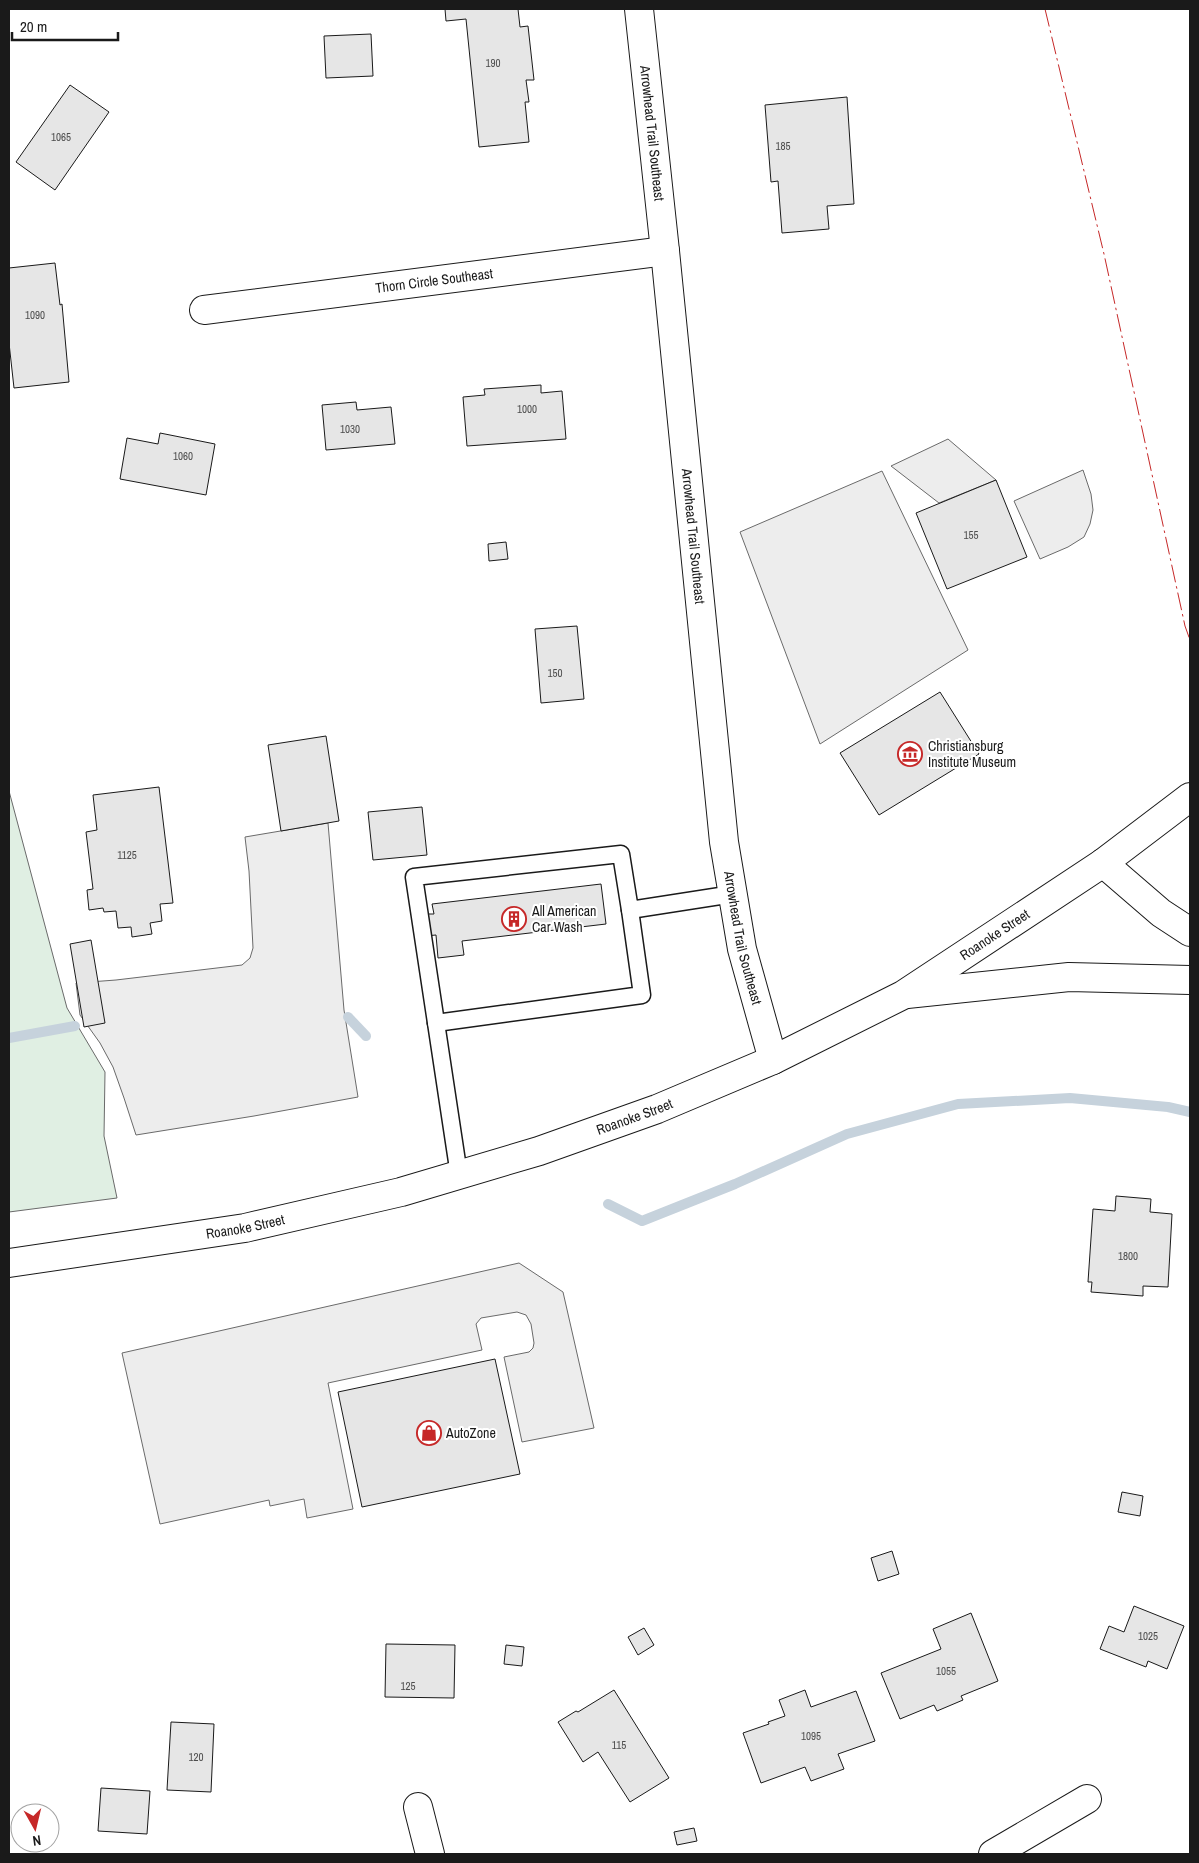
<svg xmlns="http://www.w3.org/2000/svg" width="1199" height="1863" font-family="'Archivo Narrow',sans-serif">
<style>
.green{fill:#e0efe3;stroke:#6a6a6a}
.parking{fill:#ededed;stroke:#6a6a6a}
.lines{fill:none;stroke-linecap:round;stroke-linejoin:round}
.stream{stroke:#c6d2dc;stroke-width:10}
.building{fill:#e6e6e6;stroke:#1a1a1a}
.service-casing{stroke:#1a1a1a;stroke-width:19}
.minor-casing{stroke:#1a1a1a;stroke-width:30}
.secondary-casing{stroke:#1a1a1a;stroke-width:30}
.primary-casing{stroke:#1a1a1a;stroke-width:30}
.service{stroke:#fff;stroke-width:16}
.minor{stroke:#fff;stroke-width:28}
.secondary{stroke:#fff;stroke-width:28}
.primary{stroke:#fff;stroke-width:28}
.power{stroke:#c62828;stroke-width:1;stroke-dasharray:18 4 2.5 4;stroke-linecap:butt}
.labels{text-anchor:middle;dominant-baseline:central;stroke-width:4;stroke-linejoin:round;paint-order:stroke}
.number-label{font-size:11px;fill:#4d4d4d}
.street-label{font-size:14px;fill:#1a1a1a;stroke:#fff}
.poi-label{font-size:14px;fill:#1a1a1a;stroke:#fff;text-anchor:start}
</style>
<rect width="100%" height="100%" fill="#fff"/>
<!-- green -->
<path class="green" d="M 9,791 L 67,1008 L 105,1072 L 104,1136 L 117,1198 L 9,1212 Z"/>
<!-- parking -->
<g class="parking">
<path d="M 948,439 L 996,480 L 939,503 L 891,466 Z"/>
<path d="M 1083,470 L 1091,494 L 1093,510 L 1090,524 L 1084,537 L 1068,547 L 1040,559 L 1014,501 Z"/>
<path d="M 882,471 L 968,650 L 820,744 L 740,532 Z"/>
<path d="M 328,823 L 344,1010 L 358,1097 L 254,1116 L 136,1135 L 124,1098 L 113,1067 L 100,1043 L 80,1015 L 76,983 L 116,980 L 242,965 L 250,958 L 253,948 L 249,871 L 245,837 Z"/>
<path d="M 519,1263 L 563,1292 L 594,1428 L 522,1442 L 504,1357 L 529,1352 L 533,1348 L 534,1343 L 531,1324 L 526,1315 L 517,1312 L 481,1318 L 476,1324 L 482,1350 L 328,1383 L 353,1509 L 307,1518 L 304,1499 L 270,1506 L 269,1500 L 160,1524 L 122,1353 Z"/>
</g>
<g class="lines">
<!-- stream -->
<g class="stream">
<path d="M 348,1017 L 366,1036"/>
<path d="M 9,1038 L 75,1026"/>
<path d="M 608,1204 L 642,1221 L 735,1184 L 847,1134 L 958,1104 L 1070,1098 L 1168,1107 L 1190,1112"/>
</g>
</g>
<!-- building -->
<g class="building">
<path d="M 445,9 L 518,9 L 520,27 L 528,26 L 534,80 L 526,80 L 529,102 L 525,102 L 529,142 L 479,147 L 466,19 L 446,21 Z"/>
<path d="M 371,34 L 373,76 L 326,78 L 324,36 Z"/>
<path d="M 70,85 L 109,112 L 55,190 L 16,162 Z"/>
<path d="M 847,97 L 854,204 L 827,206 L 829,229 L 782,233 L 778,181 L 771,182 L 765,105 Z"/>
<path d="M 55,263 L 60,305 L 62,304 L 69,382 L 14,388 L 9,343 L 9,268 Z"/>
<path d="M 541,385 L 541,393 L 562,391 L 566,439 L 467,446 L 463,397 L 485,395 L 484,389 Z"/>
<path d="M 356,402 L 357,410 L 391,407 L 395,444 L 326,450 L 322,405 Z"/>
<path d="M 160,433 L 215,444 L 206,495 L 120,479 L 127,438 L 158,444 Z"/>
<path d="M 996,480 L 1027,557 L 947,589 L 916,513 Z"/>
<path d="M 506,542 L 508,559 L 489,561 L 488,544 Z"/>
<path d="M 577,626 L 584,699 L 541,703 L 535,629 Z"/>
<path d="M 940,692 L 979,754 L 879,815 L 840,753 Z"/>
<path d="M 326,736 L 339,821 L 281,831 L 268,745 Z"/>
<path d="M 159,787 L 173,903 L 160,904 L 162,921 L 150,923 L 152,934 L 132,937 L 131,927 L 118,928 L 116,911 L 104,912 L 103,908 L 89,910 L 87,890 L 93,889 L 86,832 L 97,830 L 93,795 Z"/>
<path d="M 422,807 L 427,855 L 373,860 L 368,812 Z"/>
<path d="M 601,884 L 606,924 L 462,941 L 464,955 L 438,958 L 436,935 L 425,936 L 423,914 L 434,914 L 432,904 Z"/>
<path d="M 91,940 L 105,1023 L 84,1027 L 70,944 Z"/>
<path d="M 1116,1196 L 1151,1199 L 1150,1212 L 1172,1214 L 1168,1287 L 1143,1286 L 1143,1296 L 1091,1292 L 1092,1282 L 1088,1282 L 1093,1209 L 1115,1211 Z"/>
<path d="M 495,1359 L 520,1474 L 362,1507 L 338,1392 Z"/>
<path d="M 1122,1492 L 1143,1496 L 1140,1516 L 1118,1512 Z"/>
<path d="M 892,1551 L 899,1574 L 878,1581 L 871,1558 Z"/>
<path d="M 1134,1606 L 1184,1626 L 1167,1669 L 1148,1661 L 1146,1667 L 1100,1649 L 1109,1626 L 1124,1632 Z"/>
<path d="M 971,1613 L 998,1681 L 961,1696 L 963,1700 L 937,1711 L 934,1705 L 900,1719 L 881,1673 L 941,1649 L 933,1629 Z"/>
<path d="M 644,1628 L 654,1645 L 638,1655 L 628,1637 Z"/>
<path d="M 386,1644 L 455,1645 L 454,1698 L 385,1697 Z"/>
<path d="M 506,1645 L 524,1647 L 522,1666 L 504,1664 Z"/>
<path d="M 614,1690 L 669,1778 L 630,1802 L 598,1752 L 583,1762 L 558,1722 L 576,1711 L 578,1712 Z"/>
<path d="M 805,1690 L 811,1707 L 856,1691 L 875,1741 L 838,1754 L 844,1769 L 811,1781 L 805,1767 L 761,1783 L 743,1733 L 769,1724 L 768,1722 L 785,1716 L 779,1700 Z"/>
<path d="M 171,1722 L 214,1724 L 211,1792 L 167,1790 Z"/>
<path d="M 101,1788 L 150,1791 L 147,1834 L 98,1831 Z"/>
<path d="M 694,1828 L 697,1841 L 677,1845 L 674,1832 Z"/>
</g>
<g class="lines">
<defs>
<g id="service">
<path d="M 436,1023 L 642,995 L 630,910"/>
<path d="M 459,1175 L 414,877 L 621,854 L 630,910 L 733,894"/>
</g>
<g id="minor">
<path id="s1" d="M 639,9 L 665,251 L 724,842 L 742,949 L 773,1060"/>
<path id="s2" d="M 204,310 L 665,251"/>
<path d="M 418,1807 L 430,1854"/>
<path d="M 993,1854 L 1087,1799"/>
</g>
<path id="secondary" d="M 1103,863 L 1161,913 L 1190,932"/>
<g id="primary">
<path d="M 907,994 L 1069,977 L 1190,980"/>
<path id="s3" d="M 9,1263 L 245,1228 L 401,1192 L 539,1151 L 657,1109 L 773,1060 L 903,995 L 1103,863 L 1190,797"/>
</g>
</defs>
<!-- service casing -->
<use href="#service" class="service-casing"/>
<!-- minor casing -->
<use href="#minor" class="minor-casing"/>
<!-- secondary casing -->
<use href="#secondary" class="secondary-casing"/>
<!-- primary casing -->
<use href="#primary" class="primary-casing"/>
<!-- service -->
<use href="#service" class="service"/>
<!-- minor -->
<use href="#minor" class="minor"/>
<!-- secondary -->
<use href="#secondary" class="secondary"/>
<!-- primary -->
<use href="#primary" class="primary"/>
<!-- power -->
<path class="power" d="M 1045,9 L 1104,254 L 1185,626 L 1190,640"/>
</g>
<!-- icons -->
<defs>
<symbol id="museum-ring" viewBox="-11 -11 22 22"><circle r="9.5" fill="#fff" stroke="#c62828" stroke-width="1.5"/><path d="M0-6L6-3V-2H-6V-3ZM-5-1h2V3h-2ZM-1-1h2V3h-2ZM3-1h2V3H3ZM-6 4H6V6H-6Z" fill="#c62828"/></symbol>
<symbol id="building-ring" viewBox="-11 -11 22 22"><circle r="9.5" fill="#fff" stroke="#c62828" stroke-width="1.5"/><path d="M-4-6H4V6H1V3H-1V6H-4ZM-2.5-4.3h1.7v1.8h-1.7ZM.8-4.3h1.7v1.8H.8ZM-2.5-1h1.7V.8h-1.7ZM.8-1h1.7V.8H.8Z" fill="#c62828"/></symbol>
<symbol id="shop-ring" viewBox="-11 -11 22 22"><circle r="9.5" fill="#fff" stroke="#c62828" stroke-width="1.5"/><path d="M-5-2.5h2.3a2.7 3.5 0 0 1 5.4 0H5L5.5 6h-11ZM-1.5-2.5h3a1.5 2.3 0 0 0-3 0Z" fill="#c62828"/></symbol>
</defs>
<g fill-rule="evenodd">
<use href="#museum-ring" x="896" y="740" width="28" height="28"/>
<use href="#building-ring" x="500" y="905" width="28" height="28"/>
<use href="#shop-ring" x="415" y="1419" width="28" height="28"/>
</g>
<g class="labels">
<!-- number labels -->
<g class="number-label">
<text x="493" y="63">190</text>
<text x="61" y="137">1065</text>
<text x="783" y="146">185</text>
<text x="35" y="315">1090</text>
<text x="527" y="409">1000</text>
<text x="350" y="429">1030</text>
<text x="183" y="456">1060</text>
<text x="971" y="535">155</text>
<text x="555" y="673">150</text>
<text x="127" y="855">1125</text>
<text x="1128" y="1256">1800</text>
<text x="1148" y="1636">1025</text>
<text x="946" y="1671">1055</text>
<text x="408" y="1686">125</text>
<text x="811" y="1736">1095</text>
<text x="619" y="1745">115</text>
<text x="196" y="1757">120</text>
</g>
<!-- street labels -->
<g class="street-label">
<text stroke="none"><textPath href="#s1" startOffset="125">Arrowhead Trail Southeast</textPath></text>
<text stroke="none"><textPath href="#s2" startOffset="232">Thorn Circle Southeast</textPath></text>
<text stroke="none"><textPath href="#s1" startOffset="530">Arrowhead Trail Southeast</textPath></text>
<text stroke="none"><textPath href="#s3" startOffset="1049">Roanoke Street</textPath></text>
<text stroke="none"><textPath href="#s1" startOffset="935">Arrowhead Trail Southeast</textPath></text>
<text stroke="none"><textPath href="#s3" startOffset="644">Roanoke Street</textPath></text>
<text stroke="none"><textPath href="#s3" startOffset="239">Roanoke Street</textPath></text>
</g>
<!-- poi labels -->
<g class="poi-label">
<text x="928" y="746">Christiansburg<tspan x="928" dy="16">Institute Museum</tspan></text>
<text x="532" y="911">All American<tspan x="532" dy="16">Car Wash</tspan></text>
<text x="446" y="1433">AutoZone</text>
</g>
</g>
<!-- border -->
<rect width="1199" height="1863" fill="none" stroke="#1a1a1a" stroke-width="20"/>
<!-- north arrow -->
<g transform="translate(35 1828) rotate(172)"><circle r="24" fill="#ffffff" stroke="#a3a3a3"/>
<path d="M0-4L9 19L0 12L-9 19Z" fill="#c62828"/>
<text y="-8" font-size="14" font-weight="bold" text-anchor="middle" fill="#1a1a1a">N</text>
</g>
<!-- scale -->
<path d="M12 32v8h106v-8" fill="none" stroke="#1a1a1a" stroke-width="2.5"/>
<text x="20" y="32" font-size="15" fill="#1a1a1a" stroke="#ffffff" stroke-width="4" paint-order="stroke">20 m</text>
</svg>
